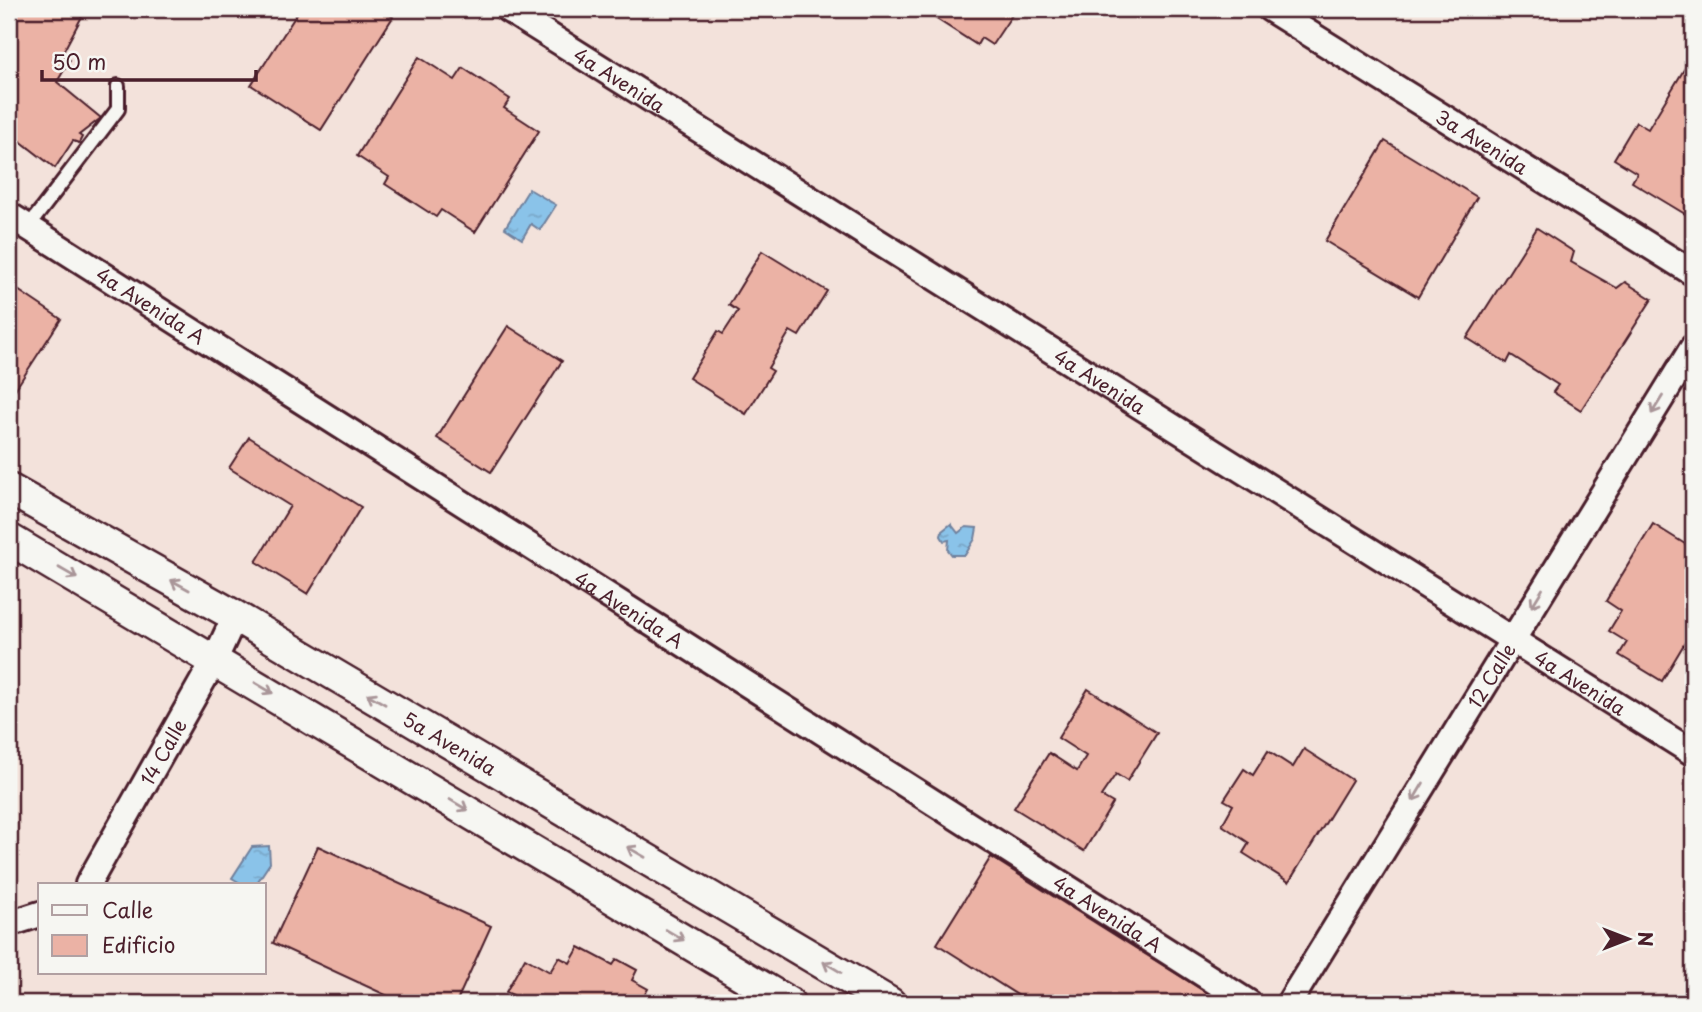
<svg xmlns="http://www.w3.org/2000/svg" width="1702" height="1012" font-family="'Playpen Sans',sans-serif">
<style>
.water{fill:url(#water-ripples);stroke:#70819d;stroke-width:2}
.building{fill:#ebb2a5;stroke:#4a1f2b;stroke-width:2}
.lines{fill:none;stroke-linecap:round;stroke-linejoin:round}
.service-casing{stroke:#4a1f2b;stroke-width:18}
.minor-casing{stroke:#4a1f2b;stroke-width:30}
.tertiary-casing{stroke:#4a1f2b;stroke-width:35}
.service{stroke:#f6f6f2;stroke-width:12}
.minor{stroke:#f6f6f2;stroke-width:24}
.tertiary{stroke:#f6f6f2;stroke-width:30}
.oneway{stroke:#a99598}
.labels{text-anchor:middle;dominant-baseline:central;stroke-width:6;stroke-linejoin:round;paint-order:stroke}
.street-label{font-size:19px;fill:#4a1f2b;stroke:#f6f6f2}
</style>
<defs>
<pattern id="water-ripples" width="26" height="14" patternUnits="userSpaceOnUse" patternTransform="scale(1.75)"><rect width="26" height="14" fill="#8ac3e9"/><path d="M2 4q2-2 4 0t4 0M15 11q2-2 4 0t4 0" fill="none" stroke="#79a7c8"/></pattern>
</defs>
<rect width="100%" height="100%" fill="#f3e2db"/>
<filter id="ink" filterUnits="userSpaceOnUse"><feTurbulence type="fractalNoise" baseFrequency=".0143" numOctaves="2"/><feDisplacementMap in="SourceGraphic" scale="14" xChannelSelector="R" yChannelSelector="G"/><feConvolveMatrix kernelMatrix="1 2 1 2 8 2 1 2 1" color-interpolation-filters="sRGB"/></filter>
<g filter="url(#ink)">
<!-- water -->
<g class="water">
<path d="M 529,189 L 556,205 L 540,230 L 531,224 L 522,239 L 505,228 Z"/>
<path d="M 951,524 L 958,533 L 966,527 L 977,528 L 975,539 L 965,555 L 952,555 L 948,550 L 949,540 L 944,541 L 941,536 L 942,531 Z"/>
<path d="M 269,846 L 270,863 L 256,884 L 242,884 L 232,878 L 252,847 Z"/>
</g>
<!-- building -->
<g class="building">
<path d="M 9,9 L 86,9 L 62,54 L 70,60 L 57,82 L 101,118 L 79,135 L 82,137 L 79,143 L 73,141 L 55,168 L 20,141 L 17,145 L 9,138 Z"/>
<path d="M 300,9 L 380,9 L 393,17 L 321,130 L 251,85 Z"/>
<path d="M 921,9 L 1016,9 L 992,45 L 981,38 L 977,45 Z"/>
<path d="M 419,57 L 455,80 L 463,68 L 510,99 L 504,108 L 539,131 L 475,232 L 441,210 L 436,217 L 385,184 L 389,177 L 357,156 Z"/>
<path d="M 1685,68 L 1693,73 L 1693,213 L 1690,217 L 1632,182 L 1637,173 L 1614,159 L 1636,122 L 1648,129 Z"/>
<path d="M 1385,141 L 1477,197 L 1418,297 L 1325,241 Z"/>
<path d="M 1537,228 L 1574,252 L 1571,262 L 1617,288 L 1625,282 L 1652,299 L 1581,410 L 1553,392 L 1558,385 L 1511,355 L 1507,363 L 1467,338 Z"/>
<path d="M 762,251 L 827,291 L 799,336 L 790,331 L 768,368 L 773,371 L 746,414 L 689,378 L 718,331 L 723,334 L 738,311 L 729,305 Z"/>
<path d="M 9,284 L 61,319 L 9,399 Z"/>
<path d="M 508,326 L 562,361 L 491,472 L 437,438 Z"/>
<path d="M 249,437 L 361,507 L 308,594 L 256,562 L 290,506 L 229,468 Z"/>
<path d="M 1653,524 L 1693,549 L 1693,629 L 1662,681 L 1619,655 L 1627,642 L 1609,631 L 1621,611 L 1606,601 Z"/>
<path d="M 1088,689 L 1157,733 L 1127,781 L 1116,774 L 1101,796 L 1113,803 L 1084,851 L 1014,808 L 1049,753 L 1077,771 L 1086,756 L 1058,738 Z"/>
<path d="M 1304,749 L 1352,780 L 1289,882 L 1243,853 L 1249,843 L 1222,825 L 1233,805 L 1224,800 L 1244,769 L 1253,775 L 1268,751 L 1293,767 Z"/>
<path d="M 318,846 L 491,926 L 456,1003 L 403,1003 L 273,943 Z"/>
<path d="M 991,857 L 1223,1003 L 1030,1003 L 937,944 Z"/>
<path d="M 579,947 L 613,965 L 617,959 L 637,970 L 632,980 L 648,989 L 640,1003 L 508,1003 L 513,995 L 506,992 L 525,958 L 550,972 L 559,957 L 570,963 Z"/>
</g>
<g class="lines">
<defs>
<path id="service" d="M 28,227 L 118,109 L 118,86"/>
<g id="minor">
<path id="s1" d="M 507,9 L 1693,753"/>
<path id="s2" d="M 1270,9 L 1693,273"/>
<path id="s3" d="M 9,215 L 1249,1003"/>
<path id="s4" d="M 88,884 L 215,659 L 235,616"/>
<path d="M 9,918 L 18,921 L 40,914"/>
<path id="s5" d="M 1289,1003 L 1693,347"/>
</g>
<g id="tertiary">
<path id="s6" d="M 9,489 L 235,616 L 890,1003"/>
<path d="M 9,539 L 789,1003"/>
</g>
</defs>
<!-- service casing -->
<use href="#service" class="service-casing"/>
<!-- minor casing -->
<use href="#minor" class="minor-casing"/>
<!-- tertiary casing -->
<use href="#tertiary" class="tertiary-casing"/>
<!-- service -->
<use href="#service" class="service"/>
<!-- minor -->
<use href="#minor" class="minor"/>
<!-- tertiary -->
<use href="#tertiary" class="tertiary"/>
</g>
<!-- one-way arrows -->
<defs><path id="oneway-shaft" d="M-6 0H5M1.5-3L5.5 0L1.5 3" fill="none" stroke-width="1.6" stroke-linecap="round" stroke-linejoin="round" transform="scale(1.75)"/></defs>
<g class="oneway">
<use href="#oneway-shaft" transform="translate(1657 405) rotate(122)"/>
<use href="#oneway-shaft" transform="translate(68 573) rotate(30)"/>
<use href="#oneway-shaft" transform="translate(180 585) rotate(-151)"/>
<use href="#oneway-shaft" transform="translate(1537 598) rotate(122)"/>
<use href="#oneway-shaft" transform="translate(264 688) rotate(31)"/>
<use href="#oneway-shaft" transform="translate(376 699) rotate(-150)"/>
<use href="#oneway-shaft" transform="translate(1418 792) rotate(121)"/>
<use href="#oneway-shaft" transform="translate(459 805) rotate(31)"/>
<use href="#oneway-shaft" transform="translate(636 852) rotate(-150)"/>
<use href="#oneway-shaft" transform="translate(675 935) rotate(31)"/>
<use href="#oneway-shaft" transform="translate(832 967) rotate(-149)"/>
</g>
</g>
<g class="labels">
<!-- street labels -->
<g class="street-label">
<text stroke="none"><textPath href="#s1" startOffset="133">4a Avenida</textPath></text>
<text stroke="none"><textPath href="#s2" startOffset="250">3a Avenida</textPath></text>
<text stroke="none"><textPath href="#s3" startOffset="168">4a Avenida A</textPath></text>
<text stroke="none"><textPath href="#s1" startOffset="700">4a Avenida</textPath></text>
<text stroke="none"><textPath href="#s3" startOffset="735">4a Avenida A</textPath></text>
<text stroke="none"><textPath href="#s5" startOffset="385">12 Calle</textPath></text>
<text stroke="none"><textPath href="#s1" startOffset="1267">4a Avenida</textPath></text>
<text stroke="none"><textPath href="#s6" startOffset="509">5a Avenida</textPath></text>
<text stroke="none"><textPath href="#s4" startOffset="152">14 Calle</textPath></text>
<text stroke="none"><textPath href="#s3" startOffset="1302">4a Avenida A</textPath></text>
</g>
</g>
<!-- margin -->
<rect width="1702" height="1012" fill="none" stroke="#f6f6f2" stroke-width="35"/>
<rect x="18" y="18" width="1667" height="977" fill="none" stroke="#4a1f2b" stroke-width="2.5" filter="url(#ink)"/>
<!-- legend -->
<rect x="38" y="883" width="228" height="91" fill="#f6f6f2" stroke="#b1a0a2" stroke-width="2"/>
<rect x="52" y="905" width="35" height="10" fill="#f6f6f2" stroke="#b1a0a2" stroke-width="2"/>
<text x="102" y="918" font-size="21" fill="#4a1f2b">Calle</text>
<rect x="52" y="935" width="35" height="21" fill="#ebb2a5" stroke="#b1a0a2" stroke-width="2"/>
<text x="102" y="953" font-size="21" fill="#4a1f2b">Edificio</text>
<!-- north arrow -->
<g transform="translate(1628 939) rotate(90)" stroke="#f6f6f2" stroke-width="5" paint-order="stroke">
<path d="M0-5L12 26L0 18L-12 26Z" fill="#4a1f2b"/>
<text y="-10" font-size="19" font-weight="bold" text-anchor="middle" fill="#4a1f2b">N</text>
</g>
<!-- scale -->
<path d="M42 70v10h214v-10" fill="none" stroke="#4a1f2b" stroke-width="3.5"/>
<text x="52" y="70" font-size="21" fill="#4a1f2b" stroke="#f6f6f2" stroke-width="5" paint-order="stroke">50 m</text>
</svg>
